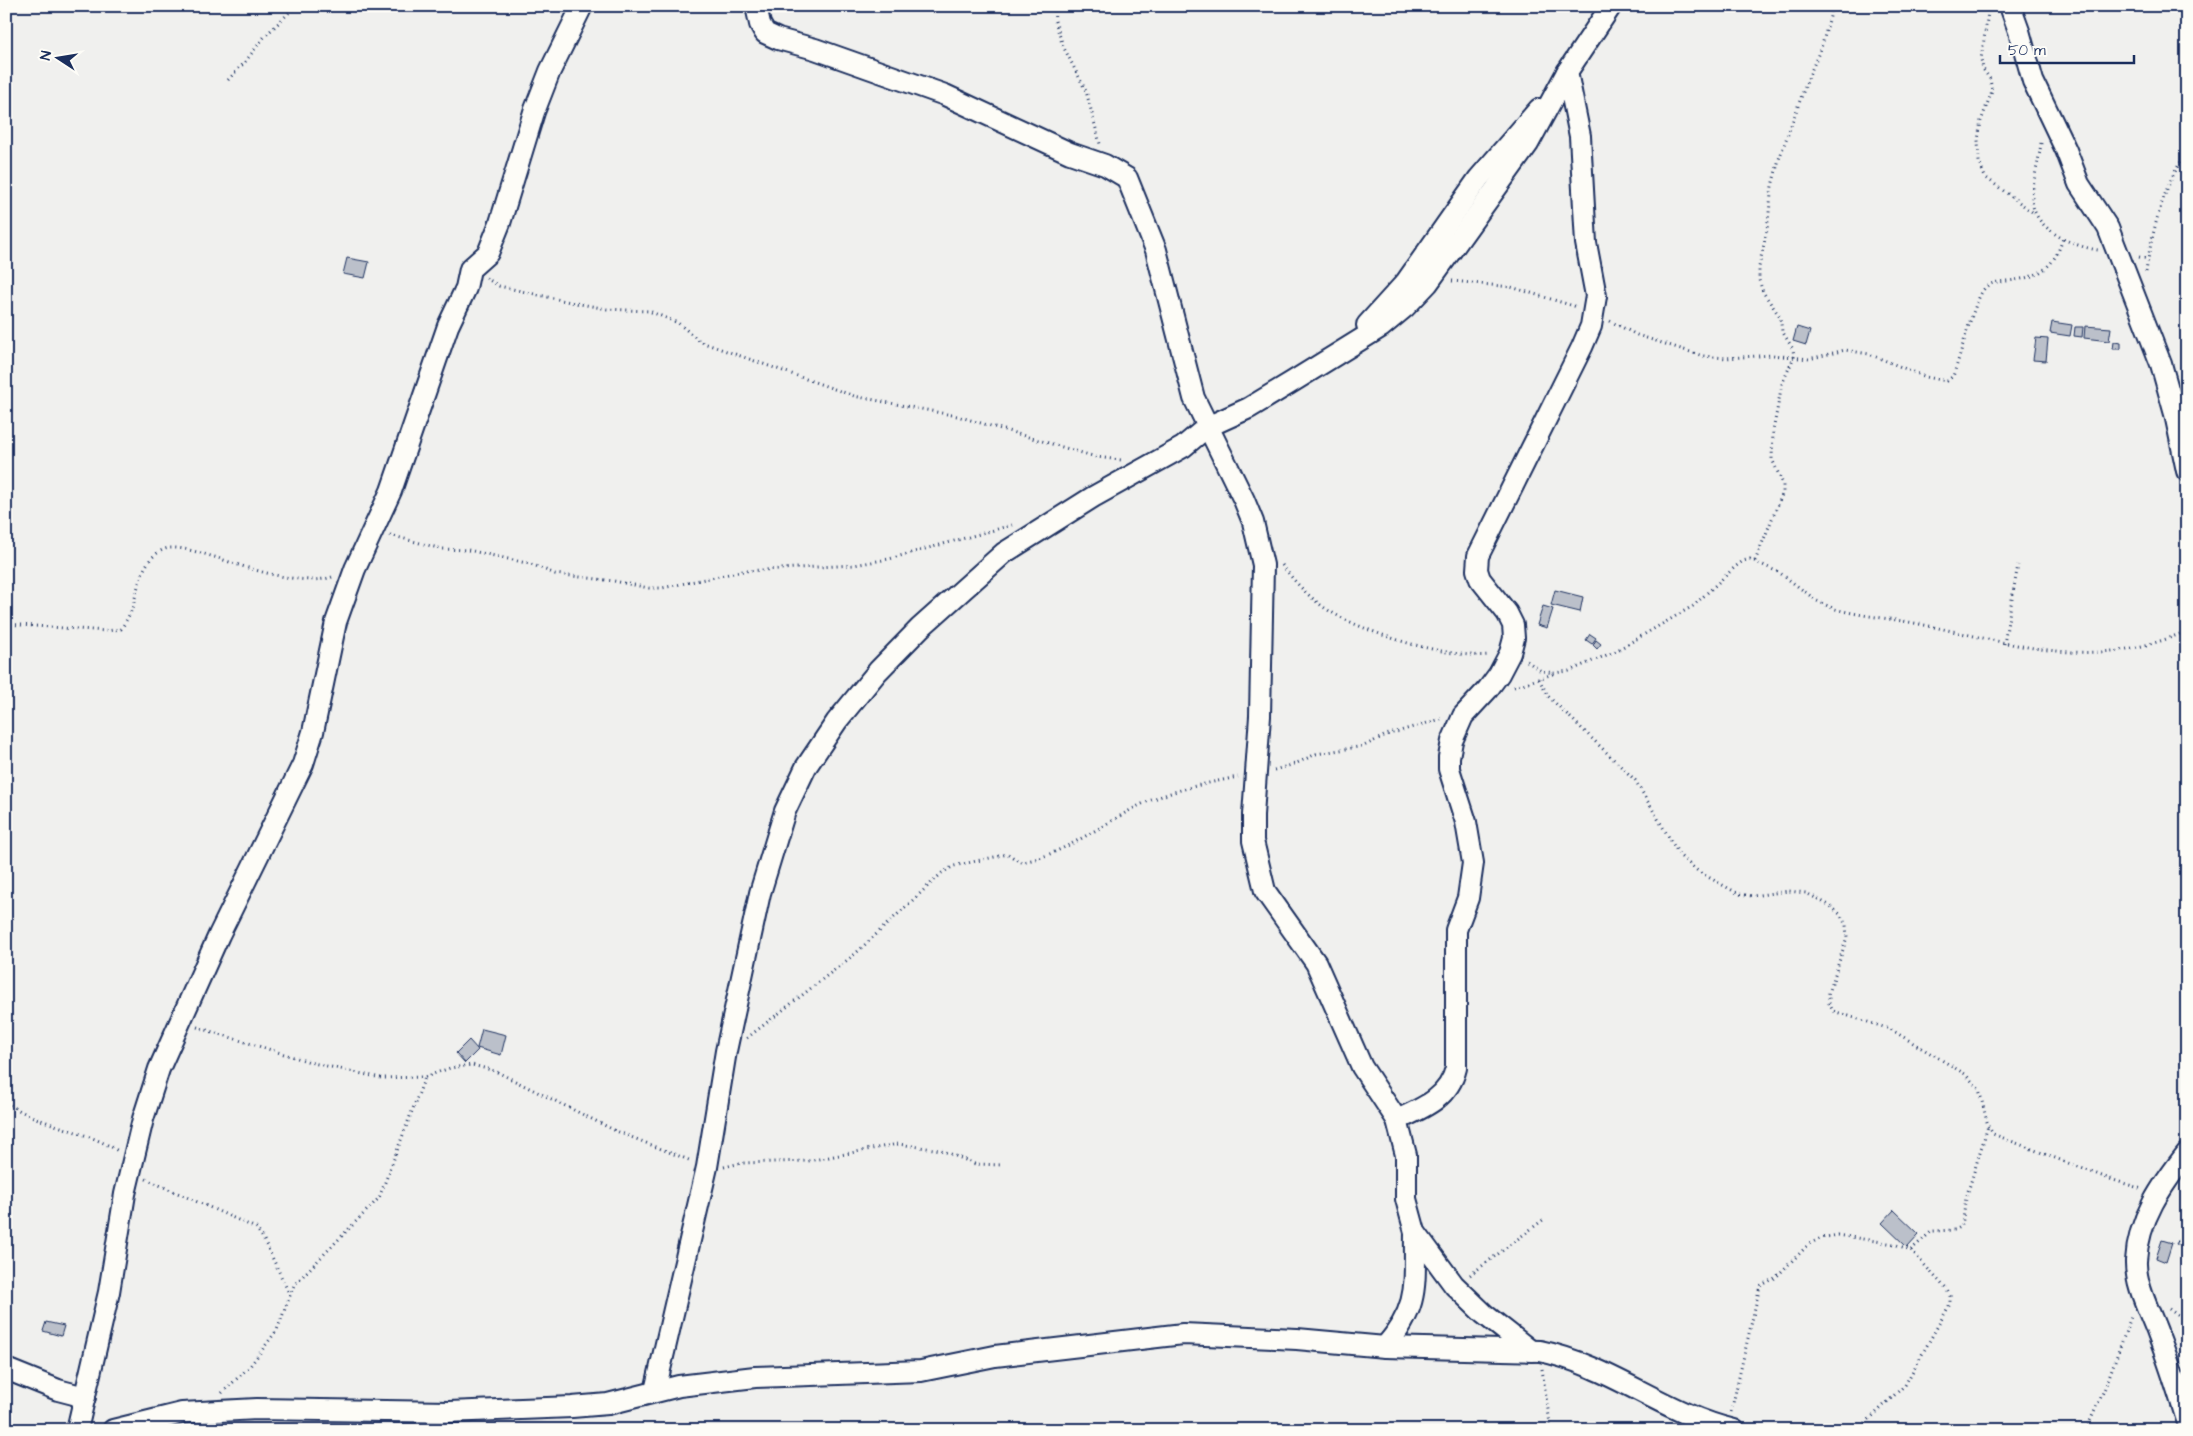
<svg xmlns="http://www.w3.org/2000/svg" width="2193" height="1436" font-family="'Architects Daughter',sans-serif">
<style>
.building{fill:#bbc0ca;stroke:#1b2f5e}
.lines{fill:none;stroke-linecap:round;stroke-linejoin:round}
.minor-casing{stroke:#1b2f5e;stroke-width:24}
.path{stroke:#1b2f5e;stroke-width:3;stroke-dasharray:1 4;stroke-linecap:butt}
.minor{stroke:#fdfcf7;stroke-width:20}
</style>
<rect width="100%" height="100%" fill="#f0f0ee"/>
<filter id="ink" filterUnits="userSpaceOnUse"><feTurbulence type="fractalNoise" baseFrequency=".02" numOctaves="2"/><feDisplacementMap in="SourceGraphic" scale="10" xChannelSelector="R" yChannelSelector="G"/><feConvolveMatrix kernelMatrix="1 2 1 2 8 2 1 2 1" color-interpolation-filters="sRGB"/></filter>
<g filter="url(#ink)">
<!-- building -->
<g class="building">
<path d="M 347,258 L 369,262 L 365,278 L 343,274 Z"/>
<path d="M 2052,322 L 2072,325 L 2070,336 L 2050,333 Z"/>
<path d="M 2085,326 L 2111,328 L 2109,341 L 2084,338 Z"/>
<path d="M 1797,327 L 1810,331 L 1806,345 L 1793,341 Z"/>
<path d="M 2075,327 L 2083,327 L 2082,337 L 2074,336 Z"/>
<path d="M 2036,338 L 2048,339 L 2046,361 L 2033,360 Z"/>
<path d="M 2114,342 L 2121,343 L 2121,349 L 2113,349 Z"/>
<path d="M 1555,590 L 1583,597 L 1580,612 L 1551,605 Z"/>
<path d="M 1543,606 L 1553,609 L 1547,628 L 1537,625 Z"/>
<path d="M 1590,634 L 1596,638 L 1592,644 L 1586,640 Z"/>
<path d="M 1596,640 L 1601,644 L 1597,649 L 1593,645 Z"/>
<path d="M 482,1029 L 506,1035 L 501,1055 L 477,1048 Z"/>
<path d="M 469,1040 L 478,1050 L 465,1063 L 456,1053 Z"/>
<path d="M 1894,1210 L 1919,1234 L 1907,1247 L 1882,1223 Z"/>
<path d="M 2186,1227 L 2187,1227 L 2187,1250 L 2176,1244 Z"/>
<path d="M 2162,1240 L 2172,1243 L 2166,1262 L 2156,1258 Z"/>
<path d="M 46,1322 L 64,1326 L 61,1336 L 43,1331 Z"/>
</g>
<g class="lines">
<defs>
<g id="minor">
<path d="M 756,6 L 760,24 L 765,33 L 778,39 L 815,49 L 945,95 L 1070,153 L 1105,165 L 1127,178 L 1156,250 L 1194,398 L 1244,500 L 1253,522 L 1263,565 L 1260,716 L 1253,815 L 1253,841 L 1265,891 L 1316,963 L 1362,1067 L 1397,1120 L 1406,1155 L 1406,1199 L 1415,1232 L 1454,1285 L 1484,1314 L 1531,1351"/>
<path d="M 2010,6 L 2019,31 L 2033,81 L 2066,150 L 2079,184 L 2108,228 L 2161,364 L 2175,414 L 2187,471"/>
<path d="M 1367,325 L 1406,282 L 1479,178 L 1539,109"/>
<path d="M 1397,1120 C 1423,1108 1449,1098 1456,1068 L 1456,930 L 1468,898 L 1473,863 L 1466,822 L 1449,769 L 1449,757 L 1452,741 L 1463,716 L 1488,689 L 1499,674 L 1510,653 L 1514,638 L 1513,625 L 1507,613 L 1480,579 L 1477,570 L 1478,556 L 1582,347 L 1591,326 L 1596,296 L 1586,243 L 1580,136 L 1567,72"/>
<path d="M 2187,1153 C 2162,1185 2138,1219 2136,1261 C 2135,1285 2150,1312 2158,1334 C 2169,1362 2178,1391 2187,1420"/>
<path d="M 1385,1347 C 1421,1305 1414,1283 1415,1232"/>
<path d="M 6,1369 L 58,1390 L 85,1397"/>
<path d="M 655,1391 L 707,1167 L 726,1051 L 760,893 L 785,811 L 806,767 L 837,721 L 878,671 L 920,628 L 1004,553 L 1093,497 L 1183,447 L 1207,427 L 1249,408 L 1292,382 L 1381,327 L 1405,307 L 1428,283 L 1528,144 L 1567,72 L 1611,6"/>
<path d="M 77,1430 L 109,1292 L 125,1194 L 143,1119 L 159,1069 L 219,935 L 303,764 L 313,732 L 336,622 L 355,569 L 391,491 L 448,326 L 466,288 L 470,269 L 488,253 L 500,223 L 534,112 L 550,71 L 582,6"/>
<path d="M 113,1430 L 182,1413 L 257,1409 L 449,1412 L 572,1407 L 608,1404 L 679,1386 L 755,1377 L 921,1371 L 995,1356 L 1183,1334 L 1297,1339 L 1385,1347 L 1540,1351 C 1610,1365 1665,1414 1734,1430"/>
</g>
</defs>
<!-- minor casing -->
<use href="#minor" class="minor-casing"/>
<!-- path -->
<g class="path">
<path d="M 1054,6 L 1055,21 L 1063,46 L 1086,91 L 1100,144"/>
<path d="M 1989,6 L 1981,59 L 1983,69 L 1990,79 L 1992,91 L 1981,121 L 1978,140 L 1979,162 L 1985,177 L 2035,214"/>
<path d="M 228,80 L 245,62 L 265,36 L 296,6"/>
<path d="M 2041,143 C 2039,161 2033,179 2032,198 C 2032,229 2072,246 2098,250"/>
<path d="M 2139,257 L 2148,259"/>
<path d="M 2146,272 C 2151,237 2164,180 2187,154"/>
<path d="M 486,278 L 499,286 L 570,302 L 607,309 L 649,311 L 678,323 L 701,342 L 854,396 L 957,416 L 1096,457 L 1121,460"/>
<path d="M 1452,281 L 1511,287 L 1577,307"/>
<path d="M 1610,321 L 1637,335 L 1703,356 L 1726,358 L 1773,355 L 1809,359 L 1845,350 L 1869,354 L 1926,377 L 1947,381 L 1953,376 C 1960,358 1974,299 1985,288 C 1990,282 1999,282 2007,281 C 2038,278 2054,269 2063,238"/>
<path d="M 390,535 L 442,549 L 468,550 L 531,564 L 555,574 L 614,581 L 649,588 L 662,588 L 743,571 L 854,565 L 889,559 L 1012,525"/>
<path d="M 1755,561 L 1783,492 L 1783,484 L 1772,459 L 1773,431 L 1782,384 L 1794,357 L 1793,349 L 1782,331 L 1780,317 L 1763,292 L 1759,280 L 1759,267 L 1767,230 L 1772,186 L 1779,159 L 1807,81 L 1822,45 L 1833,6"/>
<path d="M 1282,565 C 1293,580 1307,595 1322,606 C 1356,631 1447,659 1489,655"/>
<path d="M 6,624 L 107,631 L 121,629 C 125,623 129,616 132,609 C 137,593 139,574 150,560 C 155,554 162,549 169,548 C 185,547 203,554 218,558 C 246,568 304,587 332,577"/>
<path d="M 2004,644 L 2018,565"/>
<path d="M 1527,661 L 1541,671 L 1554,673 L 1569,671 L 1614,652 L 1693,606 L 1735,567 L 1743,561 L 1750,559 L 1780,573 L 1817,601 L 1835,609 C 1861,616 1887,618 1914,623 C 2013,642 2087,674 2187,631"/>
<path d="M 1539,679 L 1548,696 L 1635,780 L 1680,856 L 1699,872 L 1739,894 L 1752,896 L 1789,891 L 1806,893 L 1829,905 L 1840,914 L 1846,925 L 1847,937 L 1829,993 L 1829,1003 L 1833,1011 L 1890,1029 L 1965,1074 L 1979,1089 L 1988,1126 L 1993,1134 L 2107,1178 L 2142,1189"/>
<path d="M 1514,687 L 1553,674"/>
<path d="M 1274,770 L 1295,764 L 1316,754 L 1364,746 L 1386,735 L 1441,719"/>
<path d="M 197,1027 L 313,1063 L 381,1078 L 425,1077 L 450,1068 L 472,1065 L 495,1071 L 616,1131 L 689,1160"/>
<path d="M 747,1038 L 855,954 L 942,873 L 954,866 L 1008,854 L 1020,862 C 1056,859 1106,822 1140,805 C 1172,790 1203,784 1238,777"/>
<path d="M 6,1102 C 39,1126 84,1129 118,1151"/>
<path d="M 724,1167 L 741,1163 L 808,1161 L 898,1144 L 941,1150 L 975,1164 L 1003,1165"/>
<path d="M 146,1179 L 256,1228 L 263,1238 L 289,1293"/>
<path d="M 1911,1250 L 1932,1231 L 1955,1230 L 1962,1226 L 1966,1198 L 1988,1126"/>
<path d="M 1470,1275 L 1543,1220"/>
<path d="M 2169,1309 L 2187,1322"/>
<path d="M 1542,1369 L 1551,1430"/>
<path d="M 222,1393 L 250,1366 L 277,1330 L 294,1285 L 379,1198 L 425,1077"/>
<path d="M 1731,1412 L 1760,1286 L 1775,1278 L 1809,1244 L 1821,1238 L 1838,1235 L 1894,1244 L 1911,1250 L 1947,1290 L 1950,1296 L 1950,1304 L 1905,1385 L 1858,1430"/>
<path d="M 2086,1430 L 2105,1388 L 2131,1317"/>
</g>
<!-- minor -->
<use href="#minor" class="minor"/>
</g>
</g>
<!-- margin -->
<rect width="2193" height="1436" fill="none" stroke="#fdfcf7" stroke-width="25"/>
<rect x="12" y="12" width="2168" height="1411" fill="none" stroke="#1b2f5e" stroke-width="2" filter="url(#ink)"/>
<!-- north arrow -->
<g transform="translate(58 58) rotate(282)" stroke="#fdfcf7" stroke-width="4" paint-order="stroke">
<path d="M0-4L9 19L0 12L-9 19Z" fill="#1b2f5e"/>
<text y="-8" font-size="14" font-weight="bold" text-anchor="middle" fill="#1b2f5e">N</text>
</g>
<!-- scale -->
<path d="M2000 55v8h134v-8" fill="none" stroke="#1b2f5e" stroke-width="2.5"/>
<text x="2008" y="55" font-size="15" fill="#1b2f5e" stroke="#fdfcf7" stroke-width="4" paint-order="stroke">50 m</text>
</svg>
